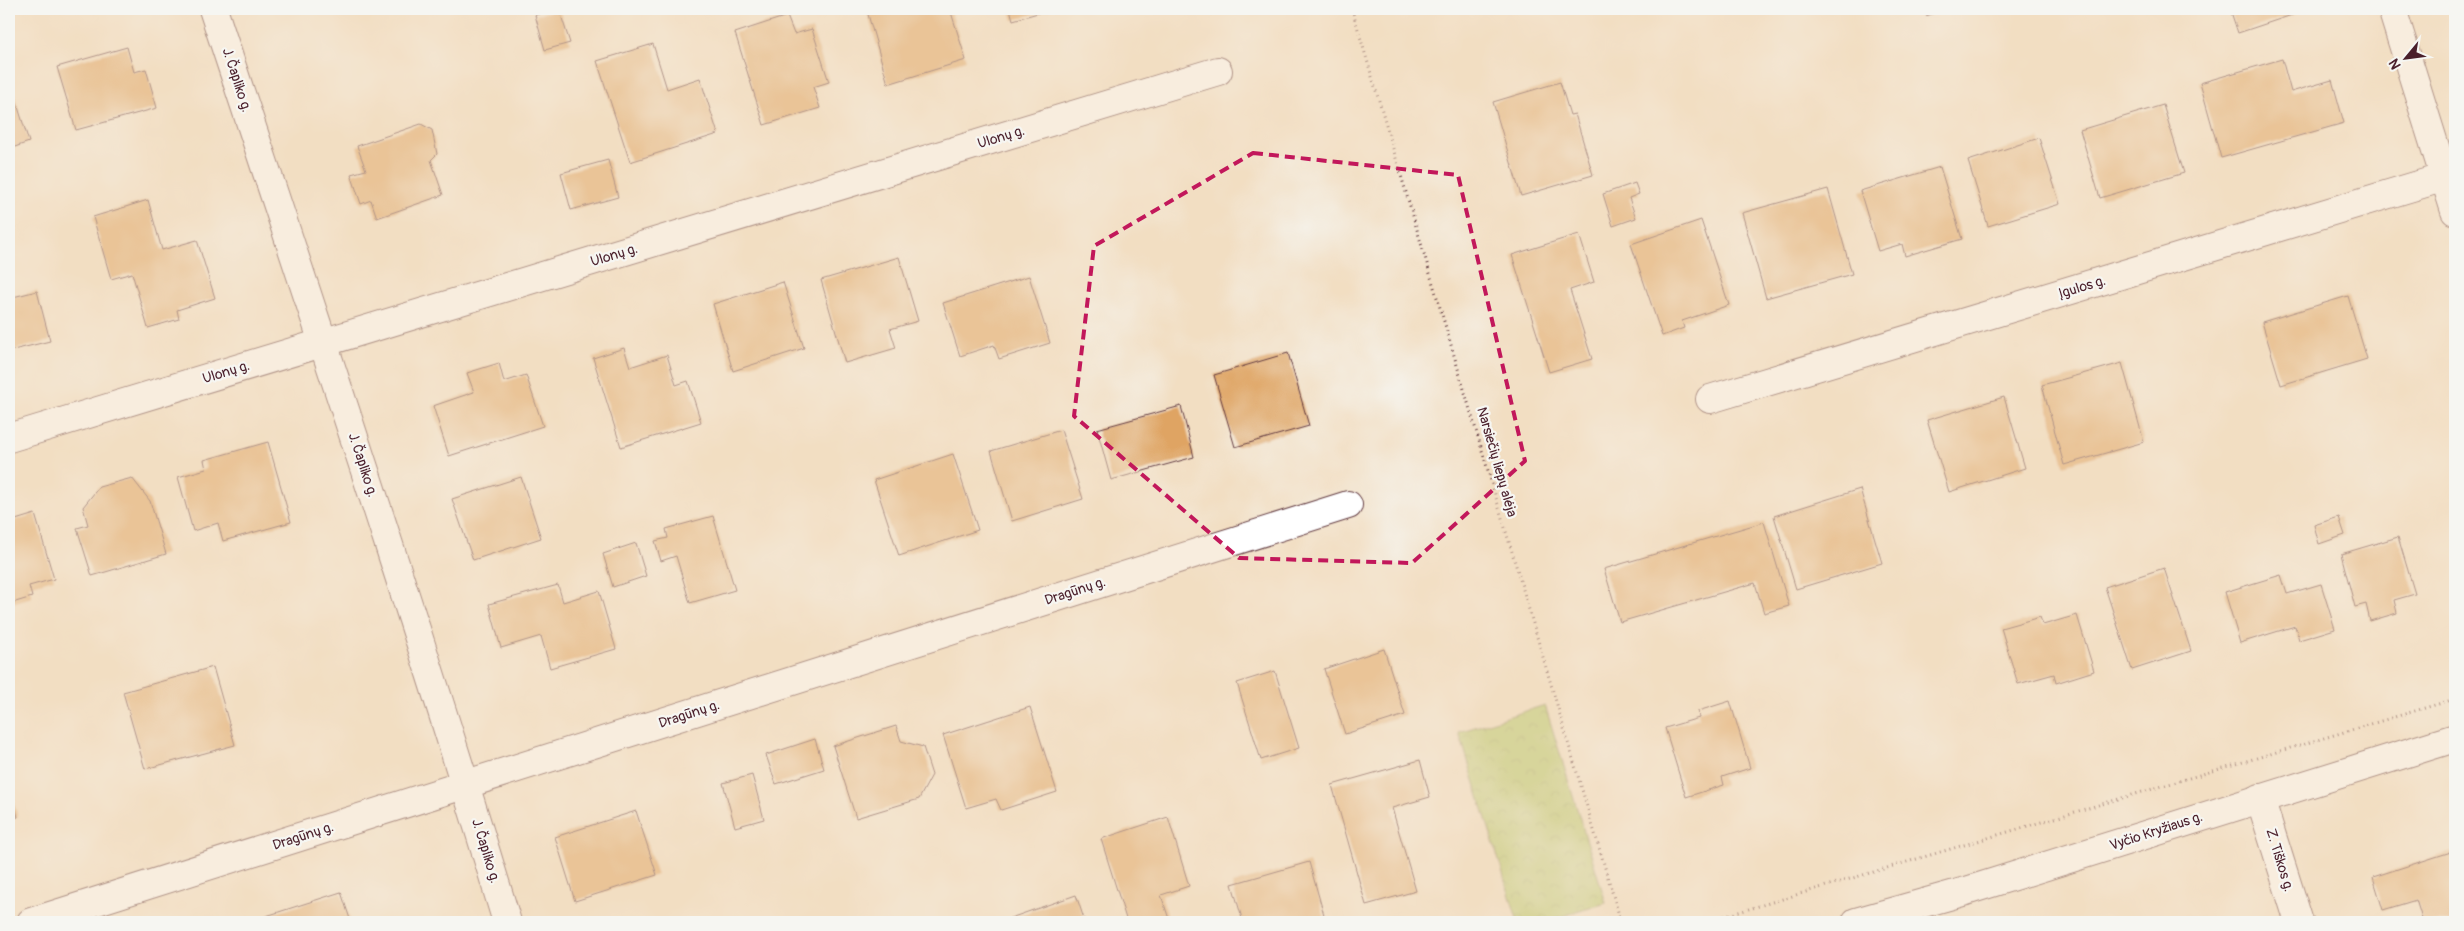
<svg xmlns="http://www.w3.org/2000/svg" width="2464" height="931" font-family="Pangolin,sans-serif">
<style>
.park{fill:url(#park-crowns);stroke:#80744c}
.building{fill:#dfa463}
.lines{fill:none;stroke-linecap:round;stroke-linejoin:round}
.street-casing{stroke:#633c42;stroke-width:30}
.secondary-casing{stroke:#633c42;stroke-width:30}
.path{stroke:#633c42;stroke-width:3;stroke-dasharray:1 4;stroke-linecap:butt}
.street{stroke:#fff;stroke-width:28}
.secondary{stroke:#fff;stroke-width:28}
.marked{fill:none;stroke:#c2185b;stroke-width:4;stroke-dasharray:10 6;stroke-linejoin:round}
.labels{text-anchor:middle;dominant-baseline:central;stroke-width:4.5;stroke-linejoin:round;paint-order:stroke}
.street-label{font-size:14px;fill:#4a1f2b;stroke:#f6f6f2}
</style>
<defs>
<pattern id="park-crowns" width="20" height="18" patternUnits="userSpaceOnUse" patternTransform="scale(1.25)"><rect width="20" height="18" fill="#b7c96c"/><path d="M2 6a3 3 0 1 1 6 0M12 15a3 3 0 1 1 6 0" fill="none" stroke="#9fac5e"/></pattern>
</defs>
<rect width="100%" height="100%" fill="#f6f6f2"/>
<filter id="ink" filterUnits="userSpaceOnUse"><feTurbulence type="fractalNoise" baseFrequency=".02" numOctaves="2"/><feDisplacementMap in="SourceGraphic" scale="10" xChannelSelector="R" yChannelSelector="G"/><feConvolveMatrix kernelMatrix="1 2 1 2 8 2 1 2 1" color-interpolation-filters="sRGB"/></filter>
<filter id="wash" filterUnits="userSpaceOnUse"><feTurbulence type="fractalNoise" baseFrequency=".0096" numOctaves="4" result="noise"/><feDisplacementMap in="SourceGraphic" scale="20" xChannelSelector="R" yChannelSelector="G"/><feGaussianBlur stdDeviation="1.12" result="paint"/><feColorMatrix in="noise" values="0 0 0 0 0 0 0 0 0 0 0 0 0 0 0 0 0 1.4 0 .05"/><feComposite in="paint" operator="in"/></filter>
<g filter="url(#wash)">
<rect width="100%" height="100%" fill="#f2dec2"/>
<!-- park -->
<path class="park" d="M 1545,705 L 1606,903 L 1543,922 L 1518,922 L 1459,732 Z"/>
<g id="blocks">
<!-- building -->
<g class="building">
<path d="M 559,9 L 570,43 L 545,50 L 535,15 Z"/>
<path d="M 875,9 L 950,9 L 966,60 L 888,84 L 867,11 Z"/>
<path d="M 1010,9 L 1052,9 L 1013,20 Z"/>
<path d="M 1924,9 L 1946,9 L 1926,16 Z"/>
<path d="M 2230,9 L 2306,9 L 2307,10 L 2238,33 Z"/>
<path d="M 787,16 L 794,34 L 812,29 L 829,82 L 813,87 L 820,108 L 764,125 L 735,33 Z"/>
<path d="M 653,44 L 667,89 L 700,78 L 718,134 L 630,162 L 597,61 Z"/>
<path d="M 127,47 L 134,72 L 146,69 L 157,108 L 76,130 L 57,67 Z"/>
<path d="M 2282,59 L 2291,92 L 2332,80 L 2344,123 L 2221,158 L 2200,83 Z"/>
<path d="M 1560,82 L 1570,115 L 1575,114 L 1593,175 L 1521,196 L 1493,102 Z"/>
<path d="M 12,88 L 29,142 L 9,149 L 9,89 Z"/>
<path d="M 2163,105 L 2184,173 L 2100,198 L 2080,130 Z"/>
<path d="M 421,124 L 432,130 L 437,154 L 431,160 L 443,195 L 377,218 L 371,200 L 361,204 L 351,174 L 366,170 L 357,146 Z"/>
<path d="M 2039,138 L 2060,204 L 1988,226 L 1968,161 Z"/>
<path d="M 608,160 L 618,197 L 571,210 L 561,173 Z"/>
<path d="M 1940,167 L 1962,239 L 1905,256 L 1902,244 L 1878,251 L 1860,191 Z"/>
<path d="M 1635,183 L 1639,194 L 1629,198 L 1636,218 L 1613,226 L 1603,194 Z"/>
<path d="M 1828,189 L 1852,274 L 1766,298 L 1742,213 Z"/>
<path d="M 148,200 L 162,250 L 197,240 L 215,298 L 177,310 L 179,319 L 148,328 L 132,273 L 111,279 L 93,217 Z"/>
<path d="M 1701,220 L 1729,305 L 1682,321 L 1684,328 L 1662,336 L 1631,244 Z"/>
<path d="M 1579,234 L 1594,282 L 1570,290 L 1592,359 L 1549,372 L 1512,255 Z"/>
<path d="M 899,257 L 918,321 L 890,329 L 896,348 L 845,363 L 821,280 Z"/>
<path d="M 1029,276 L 1050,343 L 999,359 L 994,345 L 960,356 L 943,303 Z"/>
<path d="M 783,282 L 804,348 L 733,371 L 713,304 Z"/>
<path d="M 37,291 L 50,341 L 9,351 L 9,298 Z"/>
<path d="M 2348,296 L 2367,359 L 2281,385 L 2262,322 Z"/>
<path d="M 624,348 L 630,367 L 667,355 L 676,385 L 688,381 L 701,422 L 621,447 L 593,358 Z"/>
<path d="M 1288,353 L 1309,426 L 1235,447 L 1214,375 Z"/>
<path d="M 499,363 L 504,382 L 526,375 L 543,426 L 449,456 L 433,406 L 474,392 L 467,373 Z"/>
<path d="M 2122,363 L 2144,442 L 2064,465 L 2042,385 Z"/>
<path d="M 2004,397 L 2025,468 L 1949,492 L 1927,420 Z"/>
<path d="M 1181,406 L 1194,457 L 1111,480 L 1097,429 Z"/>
<path d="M 1061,430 L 1083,499 L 1012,521 L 991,451 Z"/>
<path d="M 268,442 L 291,522 L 223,541 L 218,523 L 193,531 L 178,477 L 206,469 L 204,460 Z"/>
<path d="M 953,454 L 978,530 L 899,556 L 874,480 Z"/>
<path d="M 521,477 L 541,538 L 473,560 L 452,499 Z"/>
<path d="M 132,478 L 150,501 L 166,554 L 92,576 L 77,528 L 88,525 L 83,507 L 99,487 Z"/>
<path d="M 1860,489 L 1882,563 L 1796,589 L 1774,516 Z"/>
<path d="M 35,514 L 54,579 L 29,586 L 32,597 L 9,604 L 9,522 Z"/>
<path d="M 713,516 L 735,590 L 690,603 L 676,556 L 661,561 L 655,541 L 668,538 L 666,529 Z"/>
<path d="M 2339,517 L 2345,535 L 2319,544 L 2314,525 Z"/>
<path d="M 1764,522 L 1789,606 L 1764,613 L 1755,583 L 1620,622 L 1604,569 Z"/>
<path d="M 2398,537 L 2415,594 L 2394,600 L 2397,613 L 2370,621 L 2366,604 L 2355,607 L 2341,554 Z"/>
<path d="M 636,543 L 646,576 L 613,587 L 603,554 Z"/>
<path d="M 2164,568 L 2191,651 L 2132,670 L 2105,587 Z"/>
<path d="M 2281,575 L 2287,594 L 2321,584 L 2335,629 L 2299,640 L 2295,626 L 2240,643 L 2225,592 Z"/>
<path d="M 558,585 L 563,602 L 599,591 L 616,649 L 550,668 L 541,636 L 501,648 L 489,604 Z"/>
<path d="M 2077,615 L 2094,671 L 2056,683 L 2054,674 L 2018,684 L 2001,628 L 2040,617 L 2043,625 Z"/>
<path d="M 1384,649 L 1405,715 L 1345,734 L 1324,669 Z"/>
<path d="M 213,667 L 235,745 L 145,769 L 123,692 Z"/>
<path d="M 1275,671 L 1299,748 L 1261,760 L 1237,683 Z"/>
<path d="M 1730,701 L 1750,768 L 1722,777 L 1724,785 L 1686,797 L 1665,728 L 1699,718 L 1698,711 Z"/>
<path d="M 1030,707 L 1057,792 L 1001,810 L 996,799 L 966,808 L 943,735 Z"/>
<path d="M 896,726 L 901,741 L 923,747 L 932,775 L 919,799 L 856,818 L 833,746 Z"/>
<path d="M 815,739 L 824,769 L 776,784 L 766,755 Z"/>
<path d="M 1420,760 L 1430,797 L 1392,808 L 1416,891 L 1366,905 L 1332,785 Z"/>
<path d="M 752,775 L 764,819 L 735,827 L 723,783 Z"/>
<path d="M 9,788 L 18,817 L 9,820 Z"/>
<path d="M 636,811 L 657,875 L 575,901 L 555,837 Z"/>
<path d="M 1168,817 L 1189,886 L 1161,895 L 1170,922 L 1127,922 L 1101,839 Z"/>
<path d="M 2454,851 L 2455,922 L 2423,922 L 2416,900 L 2383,910 L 2373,877 Z"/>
<path d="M 1309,862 L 1326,922 L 1243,922 L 1232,884 Z"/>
<path d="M 341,892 L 351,922 L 261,922 L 260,918 Z"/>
<path d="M 1076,895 L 1085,922 L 999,922 Z"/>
</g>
</g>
</g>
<g filter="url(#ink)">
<use href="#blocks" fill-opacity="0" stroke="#633c42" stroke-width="1"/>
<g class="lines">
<defs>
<g id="street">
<path d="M 213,9 C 313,313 415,616 507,922"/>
<path d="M 2392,9 L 2455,211"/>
<path d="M 1710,399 L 2455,174"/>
<path d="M 9,438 L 1218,71"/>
<path d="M 2260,798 L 2299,922"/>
<path d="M 31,922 L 1348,505"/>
</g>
<path id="secondary" d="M 1856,922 L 1966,891 L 2455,738"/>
</defs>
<!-- street casing -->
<use href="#street" class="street-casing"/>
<!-- secondary casing -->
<use href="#secondary" class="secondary-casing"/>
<!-- path -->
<g class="path">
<path d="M 1352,9 L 1621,922"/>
<path d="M 1705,922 L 2455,699"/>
</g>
<!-- street -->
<use href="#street" class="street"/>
<!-- secondary -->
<use href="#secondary" class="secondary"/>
</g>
</g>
<!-- marked area -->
<path d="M0 0H2464V931H0ZM 1253,153 L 1458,175 L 1525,461 L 1412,563 L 1239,558 L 1074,416 L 1094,246 Z" fill="#f2dec2" fill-opacity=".55" fill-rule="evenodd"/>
<path class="marked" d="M 1253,153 L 1458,175 L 1525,461 L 1412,563 L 1239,558 L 1074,416 L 1094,246 Z"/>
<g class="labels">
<!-- street labels -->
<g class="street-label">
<text transform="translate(237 80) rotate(72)">J. Čapliko g.</text>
<text transform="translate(1001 137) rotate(-17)">Ulonų g.</text>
<text transform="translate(614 255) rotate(-17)">Ulonų g.</text>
<text transform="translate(2082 287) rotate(-17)">Įgulos g.</text>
<text transform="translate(226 372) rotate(-17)">Ulonų g.</text>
<text transform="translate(1497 462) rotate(74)">Narsiečių liepų alėja</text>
<text transform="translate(363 465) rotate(72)">J. Čapliko g.</text>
<text transform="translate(1075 591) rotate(-18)">Dragūnų g.</text>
<text transform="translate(689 714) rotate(-18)">Dragūnų g.</text>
<text transform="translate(2156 831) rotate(-18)">Vyčio Kryžiaus g.</text>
<text transform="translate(303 836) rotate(-18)">Dragūnų g.</text>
<text transform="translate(486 851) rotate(73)">J. Čapliko g.</text>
<text transform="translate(2280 860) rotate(73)">Z. Tiškos g.</text>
</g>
</g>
<!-- margin -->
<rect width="2464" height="931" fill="none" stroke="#f6f6f2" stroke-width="30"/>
<!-- north arrow -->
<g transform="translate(2406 58) rotate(241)" stroke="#f6f6f2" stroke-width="4" paint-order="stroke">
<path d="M0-4L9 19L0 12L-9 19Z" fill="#4a1f2b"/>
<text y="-8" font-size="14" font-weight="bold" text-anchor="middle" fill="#4a1f2b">N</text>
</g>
</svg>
